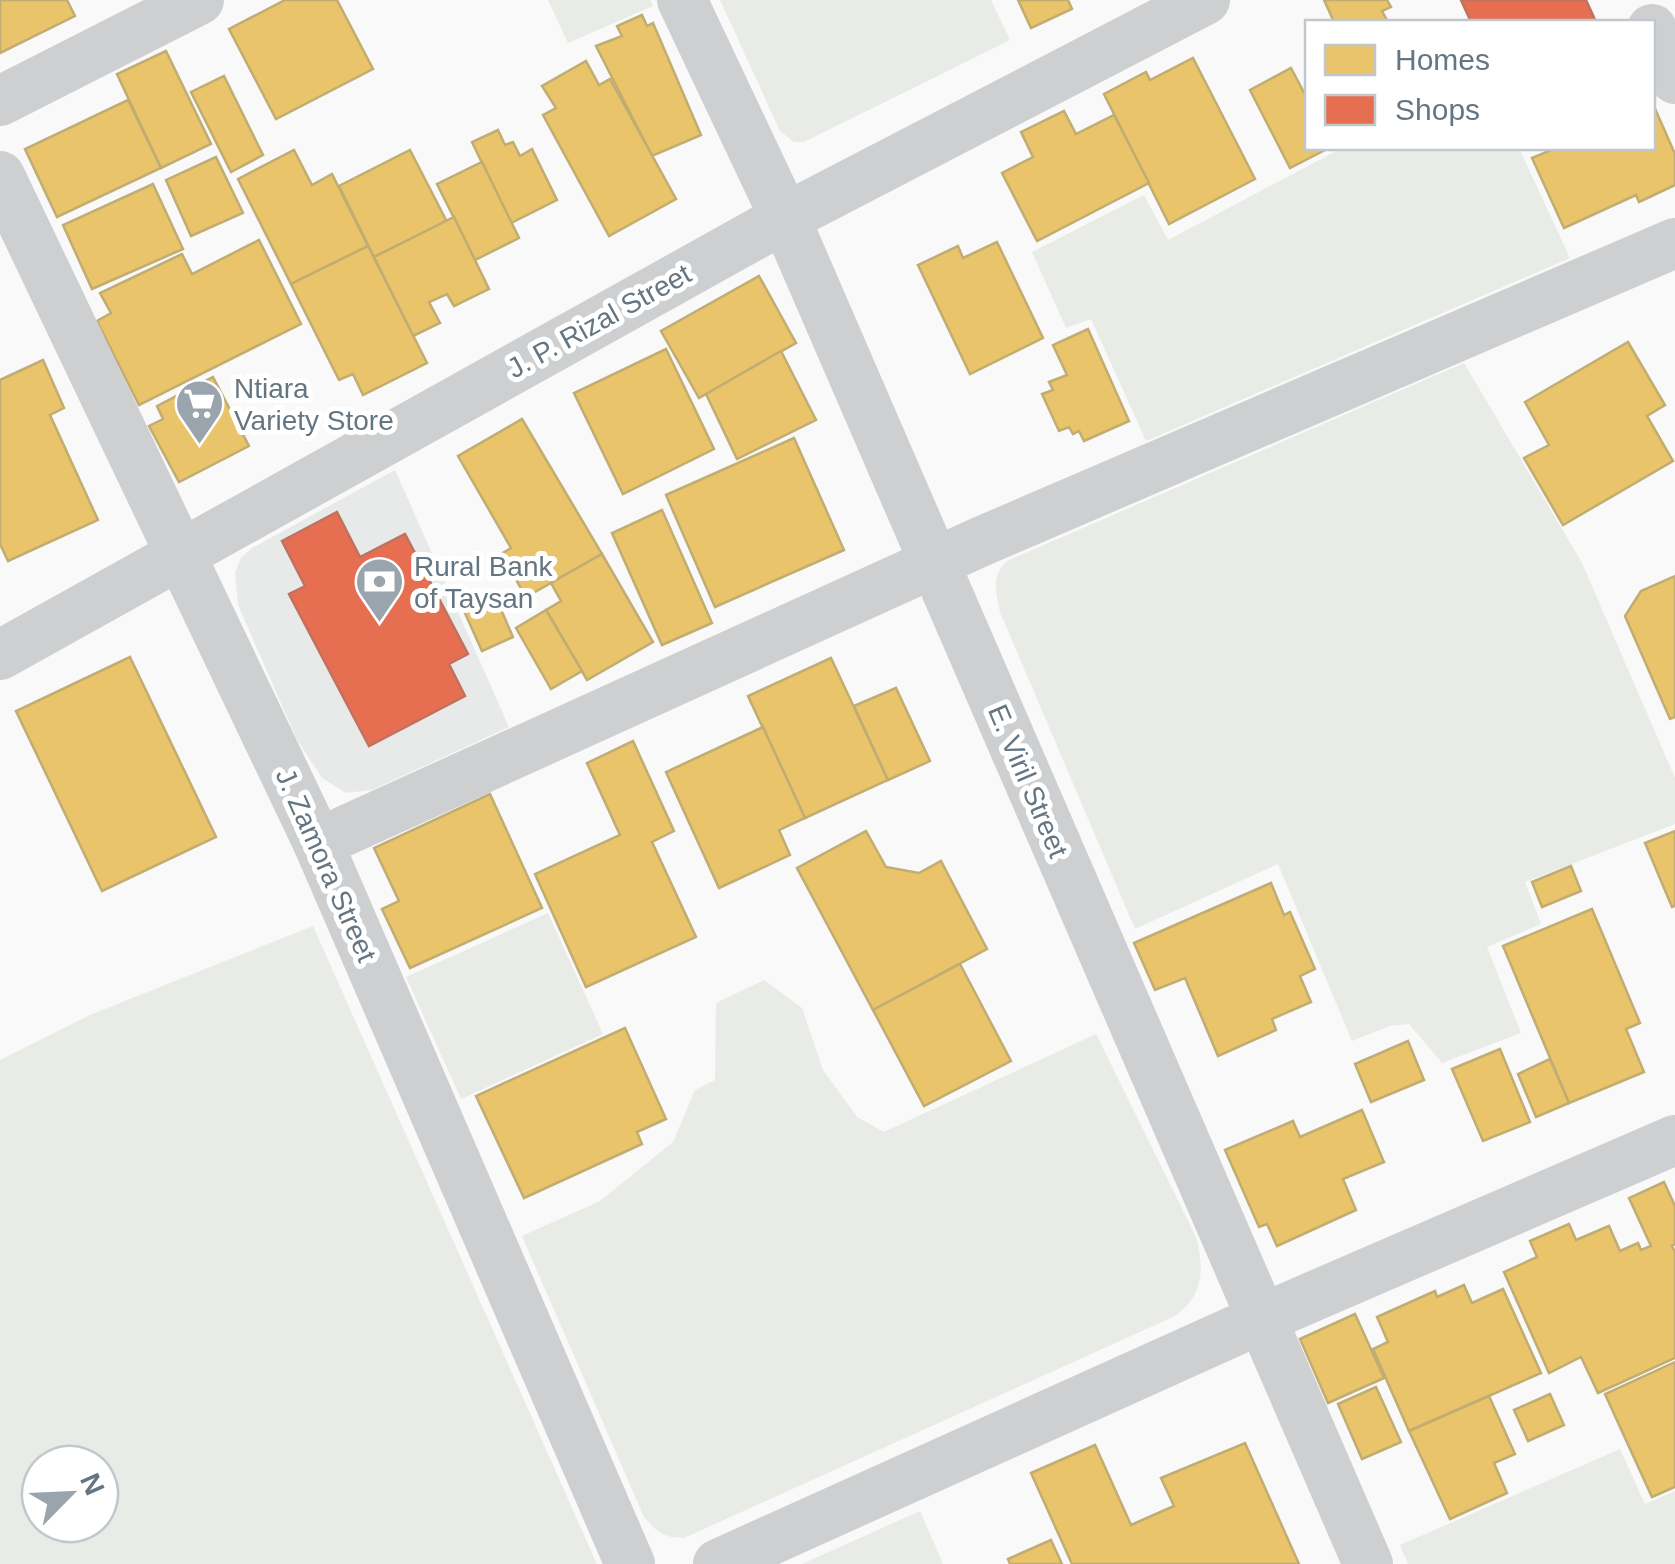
<svg xmlns="http://www.w3.org/2000/svg" width="1675" height="1564" font-family="Helvetica,sans-serif">
<style>
.built{fill:#e8e9e9}
.green{fill:#e8ebe6;fill-rule:evenodd}
.homes{fill:#e9c46a;stroke:#c1ad72;stroke-width:2.5}
.shops{fill:#e76f51;stroke:#c07160;stroke-width:2.5}
.lines{fill:none;stroke-linecap:round;stroke-linejoin:round}
.minor{stroke:#cecfd0;stroke-width:50}
.labels{text-anchor:middle;dominant-baseline:central;stroke-width:10;stroke-linejoin:round;paint-order:stroke}
.street-label{font-size:28px;fill:#657683;stroke:#fff}
.poi-label{font-size:28px;fill:#657683;stroke:#fff;text-anchor:start}
</style>
<rect width="100%" height="100%" fill="#f9f9f9"/>
<!-- built -->
<path class="built" d="M 395,470 L 509,727 L 372,790 L 346,793 L 322,778 L 297,740 L 238,605 L 235,572 L 241,558 L 252,548 Z"/>
<!-- green -->
<g class="green">
<path d="M 548,0 L 650,0 L 653,6 L 568,43 Z"/>
<path d="M 720,0 L 991,0 L 1010,40 L 804,142 L 794,142 L 780,131 Z"/>
<path d="M 1342,148 L 1519,148 L 1570,258 L 1146,441 L 1091,319 L 1066,328 L 1032,252 L 1144,195 L 1168,240 Z"/>
<path d="M 1464,363 L 1582,563 L 1675,778 L 1675,824 L 1525,882 L 1541,924 L 1487,947 L 1521,1033 L 1442,1063 L 1409,1024 L 1390,1026 L 1352,1041 L 1278,864 L 1135,929 L 1000,612 C 996,592 990,574 1009,560 Z"/>
<path d="M 548,913 L 603,1034 L 461,1099 L 406,977 Z"/>
<path d="M 313,926 L 597,1564 L 0,1564 L 0,1060 L 90,1015 ZM 40,1464 L 100,1464 L 100,1524 L 40,1524 Z"/>
<path d="M 764,980 L 802,1008 L 823,1070 L 857,1117 L 884,1132 L 1096,1034 L 1196,1237 C 1205,1269 1203,1298 1173,1317 L 684,1538 C 665,1538 656,1532 644,1517 L 522,1236 L 600,1201 L 673,1142 L 695,1090 L 715,1080 L 716,1003 Z"/>
<path d="M 1620,1449 L 1645,1504 L 1675,1491 L 1675,1564 L 1408,1564 L 1400,1545 Z"/>
<path d="M 920,1511 L 943,1564 L 802,1564 Z"/>
</g>
<!-- homes -->
<g class="homes">
<path d="M 0,0 L 67,0 L 75,16 L 0,53 Z"/>
<path d="M 285,0 L 337,0 L 373,69 L 276,119 L 229,29 Z"/>
<path d="M 1018,0 L 1068,0 L 1072,9 L 1031,28 Z"/>
<path d="M 1324,0 L 1387,0 L 1391,7 L 1382,11 L 1388,22 L 1334,22 Z"/>
<path d="M 642,15 L 647,26 L 653,23 L 701,135 L 652,156 L 596,46 L 622,36 L 617,26 Z"/>
<path d="M 166,51 L 211,144 L 161,168 L 117,74 Z"/>
<path d="M 1193,58 L 1255,179 L 1169,224 L 1104,94 L 1146,72 L 1150,80 Z"/>
<path d="M 586,61 L 599,85 L 610,79 L 676,199 L 609,236 L 543,115 L 556,108 L 542,86 Z"/>
<path d="M 1291,68 L 1308,100 L 1308,148 L 1329,148 L 1290,168 L 1250,90 Z"/>
<path d="M 224,76 L 263,155 L 231,172 L 191,92 Z"/>
<path d="M 128,100 L 161,168 L 57,217 L 25,149 Z"/>
<path d="M 1653,104 L 1675,154 L 1675,185 L 1639,202 L 1636,195 L 1564,228 L 1532,158 L 1556,148 L 1652,148 Z"/>
<path d="M 1064,111 L 1076,134 L 1114,115 L 1149,183 L 1037,241 L 1002,173 L 1033,157 L 1021,132 Z"/>
<path d="M 498,130 L 505,145 L 513,142 L 520,156 L 532,149 L 557,200 L 511,223 L 472,142 Z"/>
<path d="M 294,150 L 312,185 L 332,174 L 368,246 L 291,284 L 238,179 Z"/>
<path d="M 410,150 L 447,222 L 374,257 L 339,186 Z"/>
<path d="M 216,157 L 243,213 L 191,236 L 166,180 Z"/>
<path d="M 482,162 L 519,238 L 475,260 L 437,184 Z"/>
<path d="M 153,184 L 183,249 L 92,289 L 63,225 Z"/>
<path d="M 454,217 L 489,289 L 454,306 L 447,294 L 429,302 L 440,323 L 413,336 L 374,257 Z"/>
<path d="M 259,240 L 301,324 L 139,405 L 97,321 L 111,313 L 100,293 L 182,254 L 192,274 Z"/>
<path d="M 997,242 L 1043,338 L 970,374 L 918,265 L 958,246 L 963,258 Z"/>
<path d="M 368,246 L 427,363 L 363,395 L 353,374 L 339,380 L 291,284 Z"/>
<path d="M 759,276 L 796,343 L 699,398 L 661,331 Z"/>
<path d="M 1088,329 L 1129,421 L 1084,441 L 1079,431 L 1073,434 L 1069,427 L 1059,431 L 1042,394 L 1053,390 L 1049,382 L 1067,375 L 1053,345 Z"/>
<path d="M 1628,342 L 1665,405 L 1647,416 L 1673,461 L 1563,525 L 1524,458 L 1549,445 L 1525,402 Z"/>
<path d="M 666,349 L 714,449 L 623,494 L 574,393 Z"/>
<path d="M 781,351 L 816,420 L 737,459 L 706,394 Z"/>
<path d="M 43,360 L 64,408 L 50,415 L 98,520 L 8,561 L 0,544 L 0,380 Z"/>
<path d="M 213,377 L 249,446 L 179,482 L 149,426 L 163,419 L 157,406 Z"/>
<path d="M 522,419 L 602,554 L 526,597 L 501,554 L 511,548 L 458,456 Z"/>
<path d="M 794,438 L 844,550 L 715,607 L 666,495 Z"/>
<path d="M 662,510 L 712,623 L 662,645 L 612,533 Z"/>
<path d="M 602,554 L 653,642 L 587,680 L 546,610 L 561,601 L 551,583 Z"/>
<path d="M 1675,576 L 1675,717 L 1670,719 L 1625,616 L 1641,591 Z"/>
<path d="M 496,598 L 513,637 L 482,651 L 464,611 Z"/>
<path d="M 546,610 L 582,671 L 551,689 L 516,628 Z"/>
<path d="M 130,657 L 216,837 L 102,891 L 16,711 Z"/>
<path d="M 831,658 L 888,780 L 805,818 L 748,696 Z"/>
<path d="M 896,688 L 930,761 L 888,780 L 854,706 Z"/>
<path d="M 763,727 L 805,818 L 779,830 L 790,855 L 719,888 L 666,772 Z"/>
<path d="M 633,741 L 674,831 L 652,842 L 696,937 L 586,987 L 535,874 L 620,835 L 587,763 Z"/>
<path d="M 490,794 L 542,908 L 410,968 L 382,909 L 399,901 L 374,848 Z"/>
<path d="M 866,831 L 886,867 L 919,873 L 941,861 L 987,949 L 873,1010 L 797,868 Z"/>
<path d="M 1675,831 L 1675,906 L 1672,907 L 1645,843 Z"/>
<path d="M 1571,866 L 1581,891 L 1542,907 L 1532,882 Z"/>
<path d="M 1271,883 L 1284,915 L 1290,912 L 1315,969 L 1300,976 L 1311,1002 L 1272,1019 L 1276,1030 L 1218,1056 L 1185,978 L 1155,990 L 1134,943 Z"/>
<path d="M 1592,909 L 1640,1023 L 1626,1029 L 1644,1072 L 1569,1103 L 1503,946 Z"/>
<path d="M 960,964 L 1011,1061 L 924,1106 L 873,1010 Z"/>
<path d="M 625,1028 L 666,1119 L 637,1132 L 642,1144 L 524,1198 L 476,1096 Z"/>
<path d="M 1408,1041 L 1424,1080 L 1371,1102 L 1355,1064 Z"/>
<path d="M 1500,1049 L 1530,1122 L 1483,1141 L 1452,1069 Z"/>
<path d="M 1550,1059 L 1569,1103 L 1536,1117 L 1518,1074 Z"/>
<path d="M 1362,1110 L 1384,1162 L 1343,1179 L 1356,1210 L 1277,1246 L 1267,1224 L 1259,1227 L 1225,1150 L 1293,1121 L 1300,1137 Z"/>
<path d="M 1664,1182 L 1675,1206 L 1675,1244 L 1672,1246 L 1675,1252 L 1675,1358 L 1598,1393 L 1581,1357 L 1549,1373 L 1504,1272 L 1537,1257 L 1530,1241 L 1569,1224 L 1576,1240 L 1609,1226 L 1620,1251 L 1638,1243 L 1641,1250 L 1651,1246 L 1629,1198 Z"/>
<path d="M 1464,1285 L 1472,1303 L 1503,1289 L 1541,1373 L 1409,1431 L 1373,1349 L 1388,1342 L 1377,1317 L 1435,1291 L 1437,1297 Z"/>
<path d="M 1355,1314 L 1384,1378 L 1328,1403 L 1300,1339 Z"/>
<path d="M 1675,1362 L 1675,1487 L 1652,1497 L 1605,1394 Z"/>
<path d="M 1376,1387 L 1401,1442 L 1362,1459 L 1338,1404 Z"/>
<path d="M 1550,1394 L 1564,1425 L 1528,1441 L 1514,1410 Z"/>
<path d="M 1489,1396 L 1515,1454 L 1494,1463 L 1507,1493 L 1450,1519 L 1409,1431 Z"/>
<path d="M 1245,1443 L 1299,1564 L 1072,1564 L 1031,1473 L 1095,1445 L 1131,1525 L 1174,1506 L 1161,1478 Z"/>
<path d="M 1051,1540 L 1062,1564 L 1010,1564 L 1008,1559 Z"/>
</g>
<!-- shops -->
<g class="shops">
<path d="M 1461,0 L 1586,0 L 1596,22 L 1471,22 Z"/>
<path d="M 337,512 L 360,557 L 405,534 L 468,654 L 449,664 L 465,696 L 369,746 L 289,594 L 305,586 L 282,541 Z"/>
</g>
<g class="lines">
<!-- minor -->
<g class="minor">
<path d="M 682,0 L 785,218 L 1368,1564"/>
<path d="M 1652,29 L 1675,79"/>
<path d="M 0,101 L 199,0"/>
<path d="M 0,176 L 318,843 L 630,1564"/>
<path d="M 0,655 L 785,218 L 1205,0"/>
<path d="M 318,843 L 980,542 L 1675,243"/>
<path d="M 718,1564 L 1261,1319 L 1675,1140"/>
</g>
</g>
<!-- icons -->
<defs>
<symbol id="supermarket-pin" viewBox="-11 -11 22 30"><path d="M0 17L-7.5 6A9.5 9.5 0 1 1 7.5 6Z" fill="#99a4ac" stroke="#fff"/><path d="M-6-5.5h2.5l.6 2H6L4.5 2H-2.5L-4.4-4H-6ZM-1.5 3.2a1.3 1.3 0 1 0 .1 0ZM3 3.2a1.3 1.3 0 1 0 .1 0Z" fill="#fff"/></symbol>
<symbol id="bank-pin" viewBox="-11 -11 22 30"><path d="M0 17L-7.5 6A9.5 9.5 0 1 1 7.5 6Z" fill="#99a4ac" stroke="#fff"/><path d="M-6-4H6V4H-6ZM0-2.3a2.3 2.3 0 1 0 0 4.6a2.3 2.3 0 1 0 0-4.6Z" fill="#fff"/></symbol>
</defs>
<g fill-rule="evenodd">
<use href="#supermarket-pin" x="172" y="376" width="55" height="75"/>
<use href="#bank-pin" x="352" y="554" width="55" height="75"/>
</g>
<g class="labels">
<!-- street labels -->
<g class="street-label">
<text transform="translate(599 321) rotate(-29)">J. P. Rizal Street</text>
<text transform="translate(1028 781) rotate(67)">E. Viril Street</text>
<text transform="translate(326 865) rotate(66)">J. Zamora Street</text>
</g>
<!-- poi labels -->
<g class="poi-label">
<text x="234" y="388">Ntiara<tspan x="234" dy="32">Variety Store</tspan></text>
<text x="414" y="566">Rural Bank<tspan x="414" dy="32">of Taysan</tspan></text>
</g>
</g>
<!-- legend -->
<rect x="1305" y="20" width="350" height="130" fill="#ffffff" stroke="#c1c8cd" stroke-width="2.5"/>
<rect x="1325" y="45" width="50" height="30" fill="#e9c46a" stroke="#c1c8cd" stroke-width="2.5"/>
<text x="1395" y="70" font-size="30" fill="#657683">Homes</text>
<rect x="1325" y="95" width="50" height="30" fill="#e76f51" stroke="#c1c8cd" stroke-width="2.5"/>
<text x="1395" y="120" font-size="30" fill="#657683">Shops</text>
<!-- north arrow -->
<g transform="translate(70 1494) rotate(66)"><circle r="48" fill="#ffffff" stroke="#c1c8cd" stroke-width="2.5"/>
<path d="M0-8L18 38L0 25L-18 38Z" fill="#99a4ac"/>
<text y="-15" font-size="28" font-weight="bold" text-anchor="middle" fill="#657683">N</text>
</g>
</svg>
